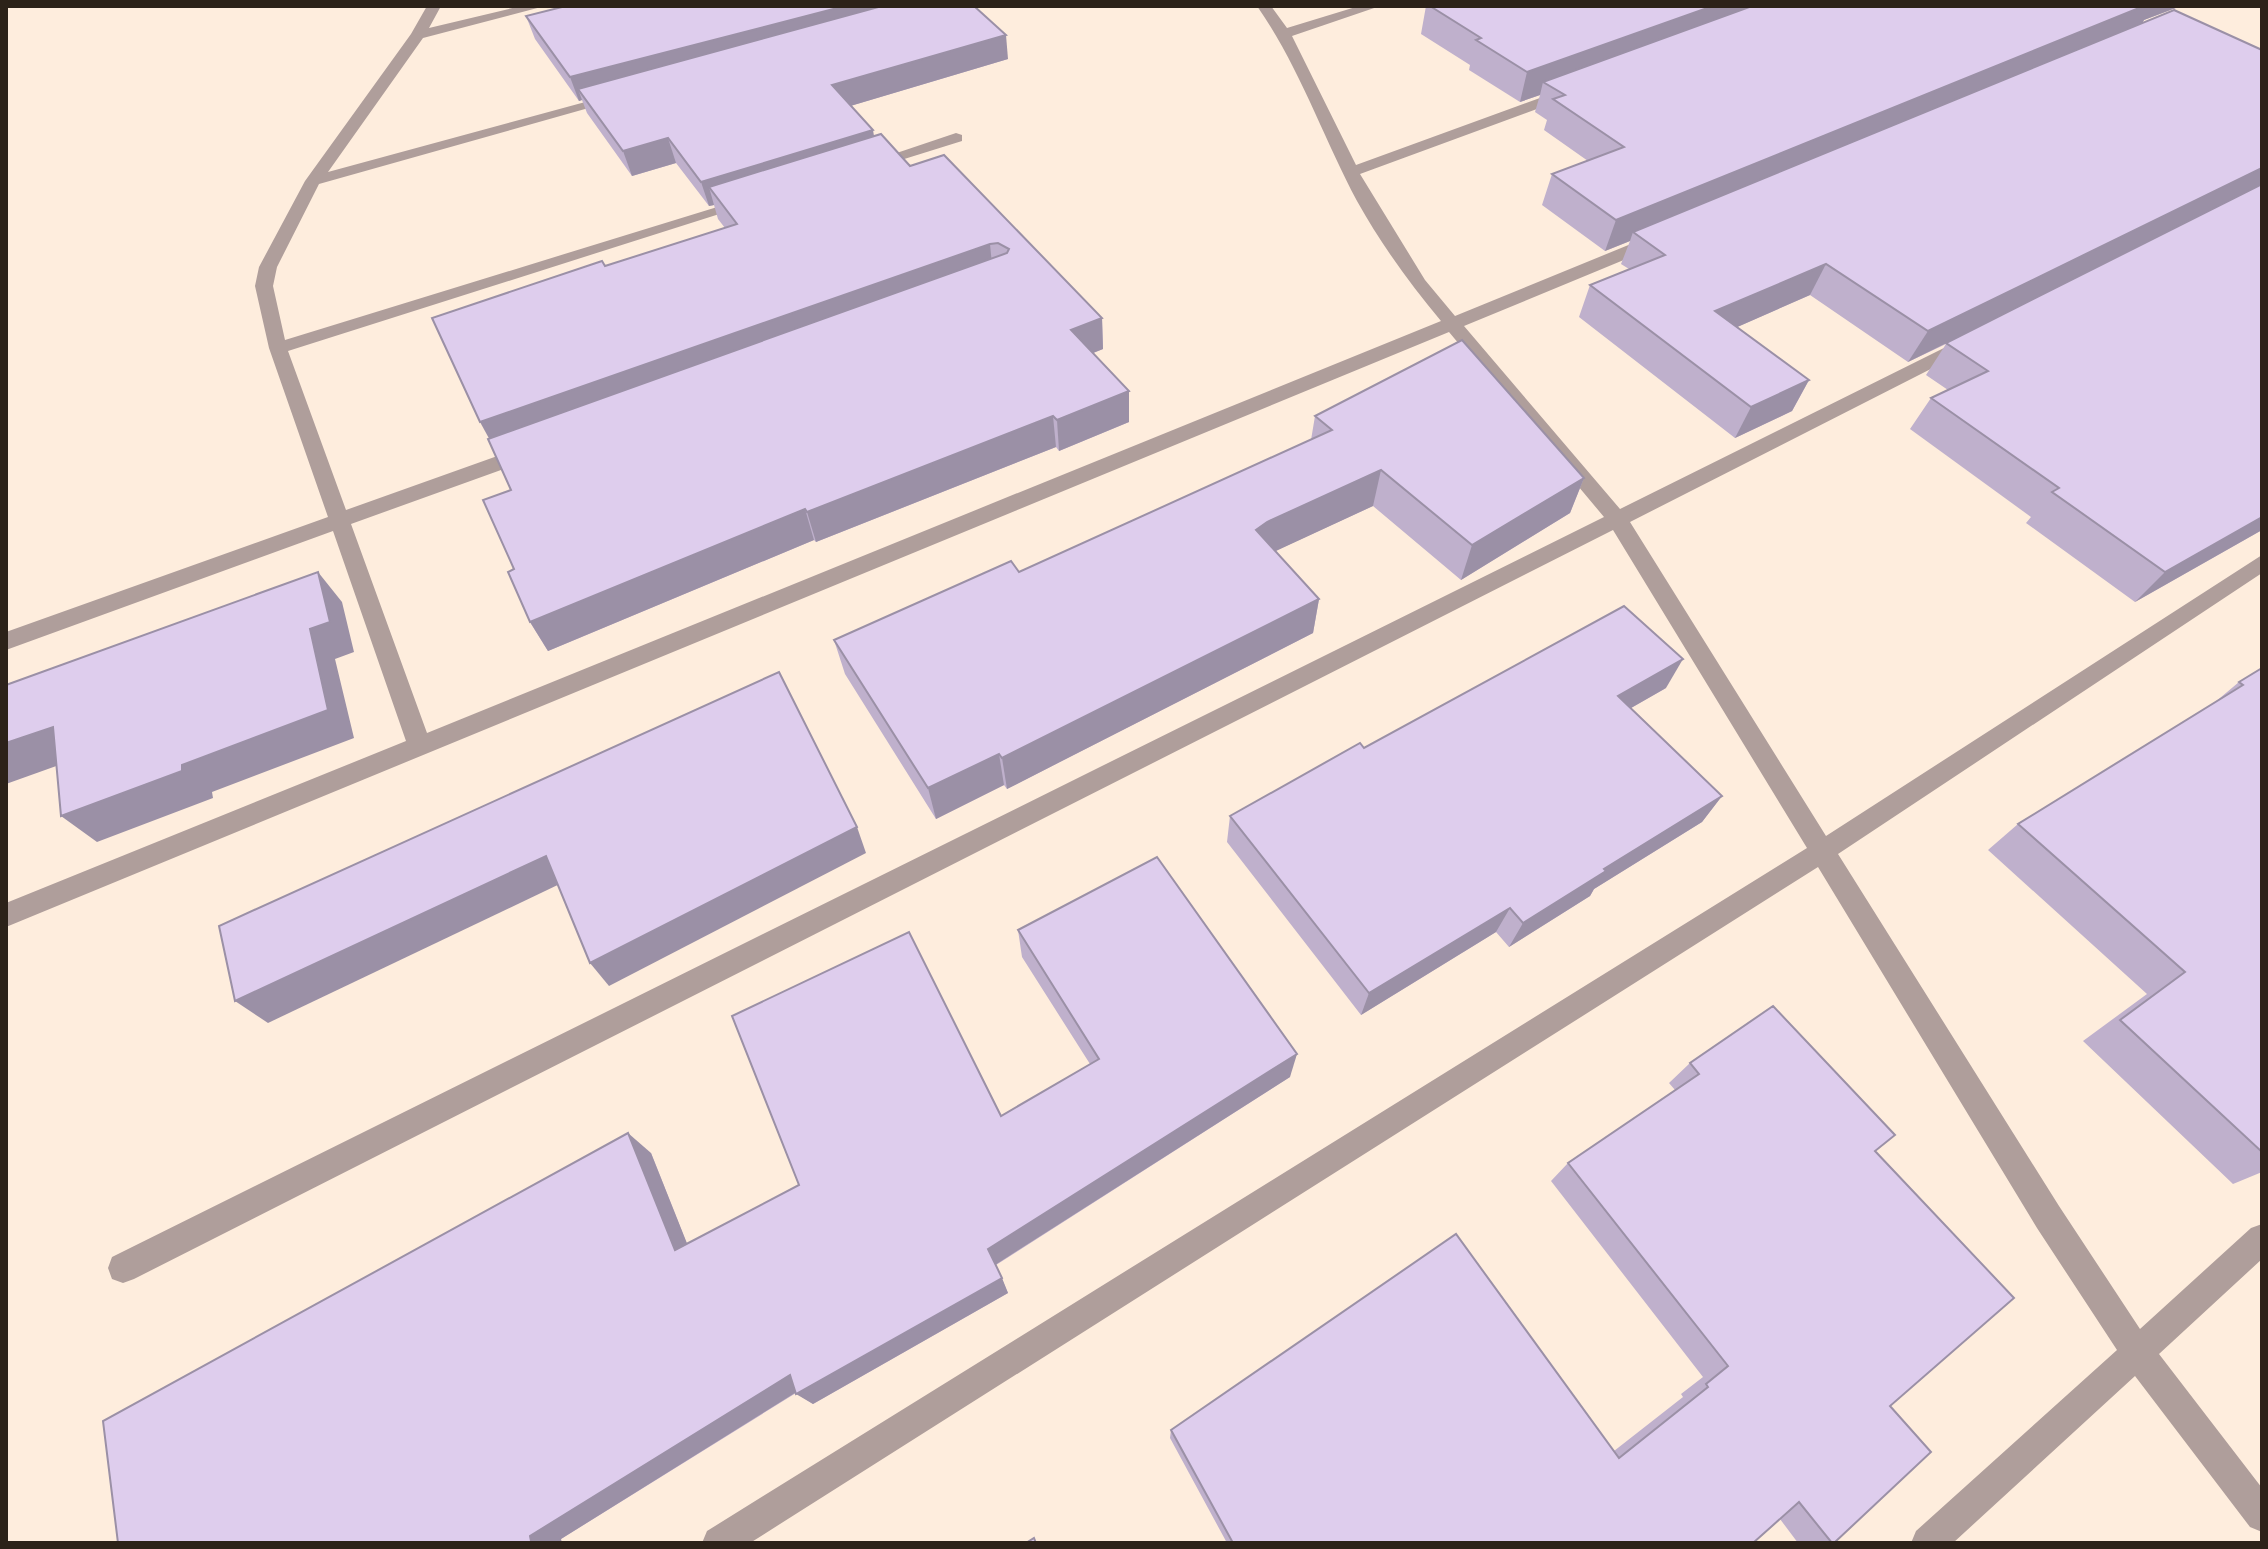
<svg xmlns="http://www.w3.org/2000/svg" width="2268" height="1549" font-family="Manrope,sans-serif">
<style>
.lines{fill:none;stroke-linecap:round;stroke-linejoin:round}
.minor{fill:#af9e9b;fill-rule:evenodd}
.wall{fill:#bfb0cc}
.shaded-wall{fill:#9b90a6}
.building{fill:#decded;stroke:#9b90a6;stroke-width:2}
</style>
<rect width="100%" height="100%" fill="#feeddd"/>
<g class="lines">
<!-- minor -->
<g class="minor">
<path d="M 427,6 L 441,6 L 429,28 L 521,6 L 545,6 L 423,38 L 328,172 L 611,95 L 624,98 L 319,184 L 277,267 L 273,286 L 285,340 L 740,200 L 746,198 L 754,203 L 288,351 L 346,510 L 520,448 L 527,446 L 537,453 L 534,458 L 351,524 L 427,733 L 1441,321 C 1410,284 1381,244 1357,201 C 1323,137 1299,66 1257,6 L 1271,6 L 1287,28 L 1359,6 L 1380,6 L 1292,36 L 1356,165 L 1562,90 L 1572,90 L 1572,96 L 1360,174 L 1425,280 L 1455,316 L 1648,237 L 1660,237 L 1660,245 L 1464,326 L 1620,509 L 1960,340 L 1972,340 L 1972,348 L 1630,522 L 1826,836 L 2262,555 L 2262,573 L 1838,854 L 2059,1206 L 2140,1329 L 2251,1228 L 2262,1224 L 2262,1259 L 2159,1354 L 2262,1488 L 2262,1532 L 2250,1527 L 2135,1376 L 1953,1543 L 1911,1543 L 1916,1531 L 2117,1350 L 2037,1228 L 1818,867 L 750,1543 L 702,1543 L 707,1531 L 1807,848 L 1613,530 L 134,1279 L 123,1283 L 112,1279 L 108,1268 L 112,1257 L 1604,517 L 1449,332 L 6,927 L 6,903 L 406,741 L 333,531 L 6,650 L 6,632 L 328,517 L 269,348 L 255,286 L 259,267 L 305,181 L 411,34 Z"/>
<path d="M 956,133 L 962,135 L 962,141 L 869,170 L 861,165 Z"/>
</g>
</g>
<!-- wall -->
<g class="wall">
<path d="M 1426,6 L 2181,6 L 2144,20 L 2142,24 L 2262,50 L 2262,530 L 2135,602 L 2026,523 L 2031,517 L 1910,429 L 1931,398 L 1948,390 L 1926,375 L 1946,344 L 1908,362 L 1810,295 L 1737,327 L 1809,380 L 1792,411 L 1735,438 L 1579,317 L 1590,285 L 1629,269 L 1621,264 L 1630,241 L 1605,251 L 1542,205 L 1552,174 L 1588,161 L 1544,130 L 1547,120 L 1535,112 L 1540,95 L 1520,102 L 1469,70 L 1470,65 L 1421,34 Z"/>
<path d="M 526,16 L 1008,59 L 850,106 L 874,136 L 1102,318 L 1103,349 L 1093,353 L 1129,422 L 1059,451 L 1056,447 L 816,542 L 814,540 L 548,651 L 530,622 L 514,569 L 511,490 L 489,439 L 605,266 L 725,228 L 718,219 L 714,205 L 709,206 L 676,163 L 632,176 L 587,113 L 582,100 L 579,101 L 535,39 Z"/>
<path d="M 1315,416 L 1584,478 L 1570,513 L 1461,580 L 1373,506 L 1275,551 L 1319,599 L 1313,633 L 1007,789 L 1004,785 L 936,819 L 845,674 L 834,640 L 1019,572 L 1311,440 Z"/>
<path d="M 2262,668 L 2262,1172 L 2233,1184 L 2083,1041 L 2147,994 L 1988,850 L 2018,824 L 2214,703 L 2239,682 Z"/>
<path d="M 1666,688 L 1631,708 L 1722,796 L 1702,822 L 1594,889 L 1590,896 L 1509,947 L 1496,932 L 1361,1015 L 1227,842 L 1230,816 L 1364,748 Z"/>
<path d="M 1018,930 L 1290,1077 L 996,1265 L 1008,1293 L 813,1404 L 796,1393 L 561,1539 L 118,1543 L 651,1153 L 687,1244 L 1001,1116 L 1090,1064 L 1022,957 Z"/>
<path d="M 1690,1063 L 1875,1151 L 1890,1406 L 1834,1543 L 1798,1543 L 1780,1519 L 1753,1543 L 1227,1543 L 1170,1438 L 1171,1430 L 1614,1451 L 1683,1397 L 1681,1394 L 1703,1377 L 1551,1181 L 1568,1163 L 1675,1090 L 1669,1083 Z"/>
</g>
<!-- shaded-wall -->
<g class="shaded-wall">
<path d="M 845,6 L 936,6 L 578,89 L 582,100 L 579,101 L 570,77 Z"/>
<path d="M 1713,6 L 1784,6 L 1543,82 L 1540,95 L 1520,102 L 1527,72 Z"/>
<path d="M 2143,6 L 2181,6 L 2144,20 L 2139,28 L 1633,232 L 1630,241 L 1605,251 L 1616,220 Z"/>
<path d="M 1006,35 L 1008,59 L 837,110 L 832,85 Z"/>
<path d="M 873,130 L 877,154 L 709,187 L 714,205 L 709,206 L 701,182 Z"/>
<path d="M 668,138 L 676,163 L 632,176 L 623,151 Z"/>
<path d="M 2262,168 L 2262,187 L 1908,362 L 1928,331 Z"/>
<path d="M 990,244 L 993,275 L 497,453 L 480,422 Z"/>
<path d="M 1826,264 L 1810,295 L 1701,343 L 1715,311 Z"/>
<path d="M 1102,318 L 1103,349 L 1073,361 L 1071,330 Z"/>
<path d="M 1809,380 L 1792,411 L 1735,438 L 1751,407 Z"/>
<path d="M 1129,391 L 1129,422 L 1059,451 L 1057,420 Z"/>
<path d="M 1053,416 L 1056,447 L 816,542 L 807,512 Z"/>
<path d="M 1381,470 L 1373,506 L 1263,557 L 1256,530 L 1267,522 Z"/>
<path d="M 1584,478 L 1570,513 L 1461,580 L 1472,545 Z"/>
<path d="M 805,509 L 814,540 L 548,651 L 530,622 Z"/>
<path d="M 2262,517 L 2262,530 L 2135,602 L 2165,572 Z"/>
<path d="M 318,572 L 342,602 L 354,652 L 335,659 L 354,738 L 212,792 L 213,798 L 97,842 L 61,816 L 182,765 L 310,629 Z"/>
<path d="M 1319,599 L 1313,633 L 1007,789 L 1002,758 Z"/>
<path d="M 1683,659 L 1666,688 L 1603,724 L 1618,696 Z"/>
<path d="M 53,727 L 87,755 L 6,784 L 6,743 Z"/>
<path d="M 999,754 L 1004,785 L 936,819 L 928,788 Z"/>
<path d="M 1722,796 L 1702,822 L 1594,889 L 1590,896 L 1509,947 L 1523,923 L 1604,869 Z"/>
<path d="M 857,827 L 866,853 L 609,986 L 590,963 Z"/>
<path d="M 546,856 L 566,881 L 268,1023 L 235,1001 Z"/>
<path d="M 1510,908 L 1496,932 L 1361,1015 L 1369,993 Z"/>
<path d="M 1297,1054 L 1290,1077 L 995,1265 L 988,1249 Z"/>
<path d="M 628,1133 L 651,1153 L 696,1266 L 675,1250 Z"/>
<path d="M 1002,1278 L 1008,1293 L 813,1404 L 796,1394 Z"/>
<path d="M 790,1375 L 806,1386 L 561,1539 L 562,1543 L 528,1543 L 530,1536 Z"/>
</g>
<!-- building -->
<g class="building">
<path d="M 566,6 L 845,6 L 570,77 L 526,16 Z"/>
<path d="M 882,6 L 974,6 L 1006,35 L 832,85 L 873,130 L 701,182 L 668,138 L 623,151 L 578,89 Z"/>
<path d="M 1430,6 L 1713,6 L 1527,72 L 1476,40 L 1481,38 Z"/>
<path d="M 1752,6 L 2144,6 L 1616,220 L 1552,174 L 1624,147 L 1553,99 L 1565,95 L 1543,82 Z"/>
<path d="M 2174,10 L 2262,50 L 2262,168 L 1928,331 L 1826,264 L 1715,311 L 1809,380 L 1751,407 L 1590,285 L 1665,255 L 1633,232 Z"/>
<path d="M 881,134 L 910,166 L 944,155 L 1102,318 L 1071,330 L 1129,391 L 1057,420 L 1053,416 L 807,512 L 805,509 L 530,622 L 508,572 L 514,569 L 483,500 L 511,490 L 488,439 L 1007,253 L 1009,249 L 998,243 L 990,244 L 480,422 L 432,318 L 602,261 L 605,266 L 737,224 L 709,187 Z"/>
<path d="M 2262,184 L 2262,517 L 2165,572 L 2052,492 L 2059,488 L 1931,398 L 1988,371 L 1946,343 Z"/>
<path d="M 1462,340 L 1584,478 L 1472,545 L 1381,470 L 1267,522 L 1256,530 L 1319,599 L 1002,758 L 999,754 L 928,788 L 834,640 L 1011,561 L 1019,572 L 1332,430 L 1315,416 Z"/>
<path d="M 318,572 L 330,622 L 310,629 L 328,710 L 182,765 L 182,771 L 61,816 L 53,727 L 6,743 L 6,685 Z"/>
<path d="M 1624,606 L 1683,659 L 1618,696 L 1722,796 L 1604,869 L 1606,871 L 1523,923 L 1510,908 L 1369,993 L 1230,816 L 1360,743 L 1364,748 Z"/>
<path d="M 2262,668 L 2262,1152 L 2120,1020 L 2185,972 L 2018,824 L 2243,685 L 2239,682 Z"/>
<path d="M 779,672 L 857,827 L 590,963 L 546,856 L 235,1001 L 219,926 Z"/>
<path d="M 1157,857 L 1297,1054 L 988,1249 L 1002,1278 L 796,1394 L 790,1375 L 530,1536 L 531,1541 L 528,1543 L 118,1543 L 103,1421 L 628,1133 L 675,1250 L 799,1185 L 732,1016 L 909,932 L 1001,1116 L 1099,1059 L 1018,930 Z"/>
<path d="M 1773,1006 L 1895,1135 L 1875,1151 L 2014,1298 L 1890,1406 L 1931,1452 L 1834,1543 L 1832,1543 L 1799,1502 L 1753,1543 L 1233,1543 L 1171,1430 L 1456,1234 L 1619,1458 L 1708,1387 L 1706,1384 L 1728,1366 L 1568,1163 L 1699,1074 L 1690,1063 Z"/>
<path d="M 1034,1538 L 1036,1543 L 1026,1543 Z"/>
</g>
<!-- border -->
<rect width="2268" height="1549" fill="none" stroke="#2c2219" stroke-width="16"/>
</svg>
